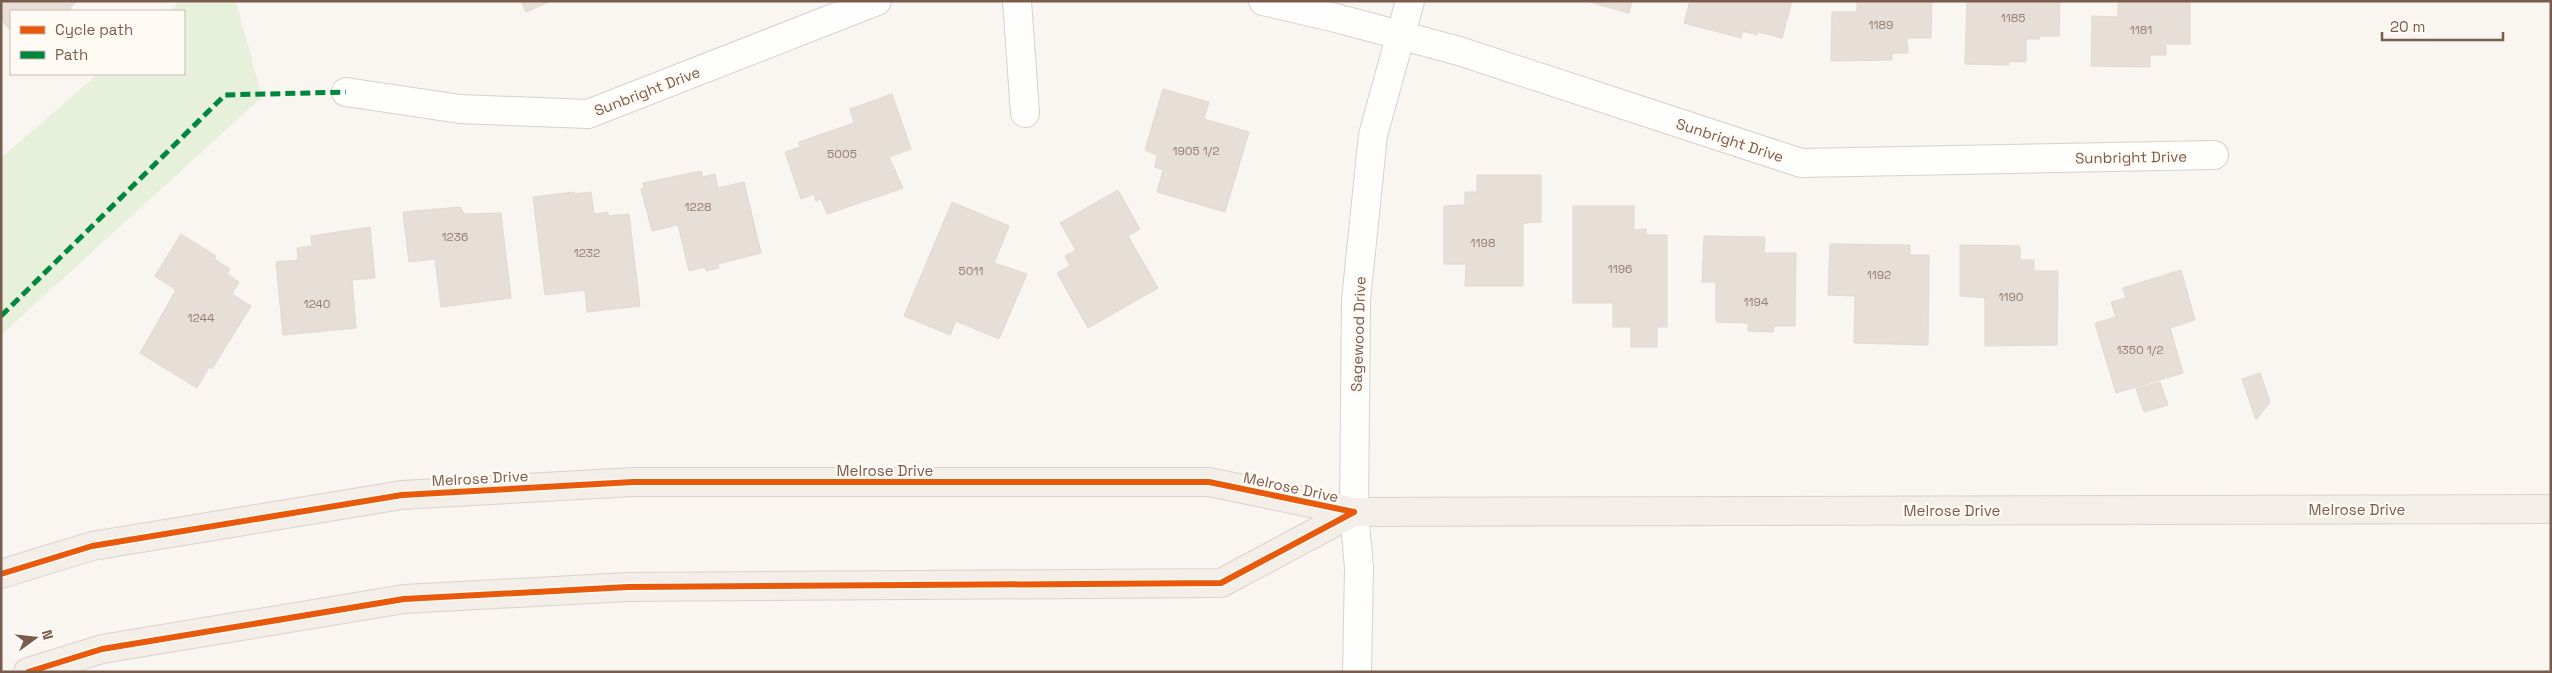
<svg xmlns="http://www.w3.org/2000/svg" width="2552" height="673" font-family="'Space Grotesk',sans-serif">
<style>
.green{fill:#e7f0db}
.building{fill:#e6ded7;stroke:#e2d8d2}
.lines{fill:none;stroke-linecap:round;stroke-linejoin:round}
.minor-casing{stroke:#d7d1cb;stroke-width:30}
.major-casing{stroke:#dad1cc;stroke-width:30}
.minor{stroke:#fefefd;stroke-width:28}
.major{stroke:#f3eee8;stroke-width:28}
.quiet{stroke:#00873e;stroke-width:5;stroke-dasharray:10 5;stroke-linecap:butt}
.cycleway-casing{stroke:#fffaf3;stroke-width:9}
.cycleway{stroke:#e8590c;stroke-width:6}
.labels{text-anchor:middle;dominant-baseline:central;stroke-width:5;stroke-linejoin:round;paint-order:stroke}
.number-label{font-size:12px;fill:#977e72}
.street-label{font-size:15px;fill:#7a5c4d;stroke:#fffaf3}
</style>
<rect width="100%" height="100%" fill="#f9f5f0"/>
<!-- green -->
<path class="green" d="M 180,1 L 236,1 L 262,97 L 1,335 L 1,158 L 98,74 L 184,74 L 184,11 L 169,11 Z"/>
<!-- building -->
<g class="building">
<path d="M 1,1 L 77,1 L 70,8 L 73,11 L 11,11 L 11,31 L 1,20 Z"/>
<path d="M 521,1 L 551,1 L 526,12 Z"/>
<path d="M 1586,1 L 1632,1 L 1629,13 Z"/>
<path d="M 1690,1 L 1792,1 L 1782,38 L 1758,32 L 1757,35 L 1743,31 L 1741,38 L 1684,23 Z"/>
<path d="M 1857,1 L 1932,1 L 1931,38 L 1907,38 L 1908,53 L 1892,53 L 1892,60 L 1831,61 L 1832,12 L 1857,12 Z"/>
<path d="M 1967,1 L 2060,1 L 2059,36 L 2040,36 L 2039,39 L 2026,39 L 2026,62 L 2009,61 L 2009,65 L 1965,64 Z"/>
<path d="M 2118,1 L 2190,1 L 2190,44 L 2166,44 L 2166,55 L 2150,55 L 2150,67 L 2091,66 L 2092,16 L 2118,17 Z"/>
<path d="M 1163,89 L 1209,102 L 1204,119 L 1249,132 L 1225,212 L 1157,192 L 1163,170 L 1155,167 L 1157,155 L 1145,150 Z"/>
<path d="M 892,94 L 911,149 L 889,157 L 903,188 L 827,214 L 821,199 L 816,201 L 814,194 L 801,199 L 785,152 L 800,147 L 799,142 L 854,123 L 850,109 Z"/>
<path d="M 701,171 L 703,177 L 715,174 L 718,188 L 744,182 L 761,253 L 718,264 L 719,268 L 706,271 L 705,267 L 689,271 L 678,225 L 652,231 L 641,189 L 644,188 L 643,183 Z"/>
<path d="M 1477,175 L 1541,175 L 1541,222 L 1523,223 L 1523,286 L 1465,286 L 1466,264 L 1444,264 L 1444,206 L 1465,205 L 1465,192 L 1477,192 Z"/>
<path d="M 1118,190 L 1140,229 L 1128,236 L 1158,288 L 1088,328 L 1057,273 L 1070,266 L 1065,256 L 1076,250 L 1060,223 Z"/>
<path d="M 574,192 L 574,194 L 591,192 L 594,214 L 608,212 L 608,216 L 629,214 L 640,306 L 587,312 L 585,290 L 545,295 L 533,197 Z"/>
<path d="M 952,202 L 1009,226 L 994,263 L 1027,274 L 999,339 L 956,321 L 950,335 L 904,316 Z"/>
<path d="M 1573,206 L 1634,206 L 1634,230 L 1646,229 L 1646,235 L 1667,235 L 1667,327 L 1657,327 L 1657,347 L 1631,347 L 1631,327 L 1613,327 L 1613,303 L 1573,303 Z"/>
<path d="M 460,207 L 464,214 L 501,213 L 511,298 L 441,307 L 435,259 L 409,262 L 403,212 Z"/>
<path d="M 370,227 L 375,278 L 352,280 L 356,328 L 283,335 L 276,262 L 298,260 L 297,248 L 312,246 L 311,236 Z"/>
<path d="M 181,234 L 216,256 L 214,259 L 230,269 L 227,274 L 239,282 L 232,294 L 251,306 L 212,369 L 209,367 L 197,388 L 140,353 L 176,290 L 155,276 Z"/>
<path d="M 1704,236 L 1765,237 L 1764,253 L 1796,253 L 1795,326 L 1774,326 L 1773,332 L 1748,331 L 1748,323 L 1716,322 L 1716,282 L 1702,282 Z"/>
<path d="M 1830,244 L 1910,245 L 1910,255 L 1929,255 L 1928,345 L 1854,343 L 1855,296 L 1828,295 Z"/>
<path d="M 1960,245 L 2020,246 L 2020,260 L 2034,260 L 2034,271 L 2058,271 L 2057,345 L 1985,346 L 1985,298 L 1960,296 Z"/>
<path d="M 2181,270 L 2195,320 L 2170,328 L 2183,373 L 2116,393 L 2095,323 L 2116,317 L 2111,302 L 2126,298 L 2123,288 Z"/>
<path d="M 2260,373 L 2270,402 L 2256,420 L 2242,379 Z"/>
<path d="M 2160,382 L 2168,405 L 2144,412 L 2136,389 Z"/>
</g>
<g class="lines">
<defs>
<g id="minor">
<path d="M 1017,1 L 1025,113"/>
<path d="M 1263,1 L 1336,18 L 1459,51 L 1801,163 L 2214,155"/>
<path d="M 346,92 L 460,109 L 588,114 L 877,1"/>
<path d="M 1357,672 L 1359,568 L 1354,512 L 1356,300 L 1373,135 L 1410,1"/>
</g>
<g id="major">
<path d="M 1,574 L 92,546 L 402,495 L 633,482 L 1209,482 L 1354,512 L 2551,509"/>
<path d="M 28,672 L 102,649 L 404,599 L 628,587 L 1221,583 L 1354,512"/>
</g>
</defs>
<!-- minor casing -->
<use href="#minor" class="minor-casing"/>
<!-- major casing -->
<use href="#major" class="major-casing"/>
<!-- minor -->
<use href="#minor" class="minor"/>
<!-- major -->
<use href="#major" class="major"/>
<!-- quiet -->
<path class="quiet" d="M 1,316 L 225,95 L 346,92"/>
<defs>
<g id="cycleway">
<path d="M 1,574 L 92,546 L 402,495 L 633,482 L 1209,482 L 1354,512"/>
<path d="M 28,672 L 102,649 L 404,599 L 628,587 L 1221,583 L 1354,512"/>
</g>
</defs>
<!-- cycleway casing -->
<use href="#cycleway" class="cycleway-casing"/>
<!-- cycleway -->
<use href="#cycleway" class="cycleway"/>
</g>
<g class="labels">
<!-- number labels -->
<g class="number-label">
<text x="2013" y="18">1185</text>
<text x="1881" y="25">1189</text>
<text x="2141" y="30">1181</text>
<text x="1196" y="151">1905 1/2</text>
<text x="842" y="154">5005</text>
<text x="698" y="207">1228</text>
<text x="455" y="237">1236</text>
<text x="1483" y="243">1198</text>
<text x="587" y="253">1232</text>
<text x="1620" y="269">1196</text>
<text x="971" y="271">5011</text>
<text x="1879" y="275">1192</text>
<text x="2011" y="297">1190</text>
<text x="1756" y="302">1194</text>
<text x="317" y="304">1240</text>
<text x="201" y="318">1244</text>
<text x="2140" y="350">1350 1/2</text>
</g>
<!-- street labels -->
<g class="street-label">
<text transform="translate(647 91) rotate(-21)">Sunbright Drive</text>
<text transform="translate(1730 140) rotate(18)">Sunbright Drive</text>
<text transform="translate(2131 157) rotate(-1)">Sunbright Drive</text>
<text transform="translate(1358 334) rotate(-88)">Sagewood Drive</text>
<text x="885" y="470">Melrose Drive</text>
<text transform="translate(480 478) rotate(-3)">Melrose Drive</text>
<text transform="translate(1291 487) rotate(12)">Melrose Drive</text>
<text x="2357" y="509">Melrose Drive</text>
<text x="1952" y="510">Melrose Drive</text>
</g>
</g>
<!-- border -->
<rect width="2552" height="673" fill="none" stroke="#7a5c4d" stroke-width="5"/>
<!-- legend -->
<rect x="10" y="10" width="175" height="65" fill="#fffaf3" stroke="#cabbb1"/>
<rect x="20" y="26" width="25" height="8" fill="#e8590c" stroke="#cabbb1"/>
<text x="55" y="35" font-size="15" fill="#7a5c4d">Cycle path</text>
<rect x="20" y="51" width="25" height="8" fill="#00873e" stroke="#cabbb1"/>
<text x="55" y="60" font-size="15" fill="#7a5c4d">Path</text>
<!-- north arrow -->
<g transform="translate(35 638) rotate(75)" stroke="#fffaf3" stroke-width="4" paint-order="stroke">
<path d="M0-4L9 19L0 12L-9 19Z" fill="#7a5c4d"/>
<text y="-8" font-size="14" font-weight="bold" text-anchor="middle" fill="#7a5c4d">N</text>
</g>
<!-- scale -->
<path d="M2382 32v8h121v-8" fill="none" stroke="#7a5c4d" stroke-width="2.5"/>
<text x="2390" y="32" font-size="15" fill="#7a5c4d" stroke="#fffaf3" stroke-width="4" paint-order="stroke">20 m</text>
</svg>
